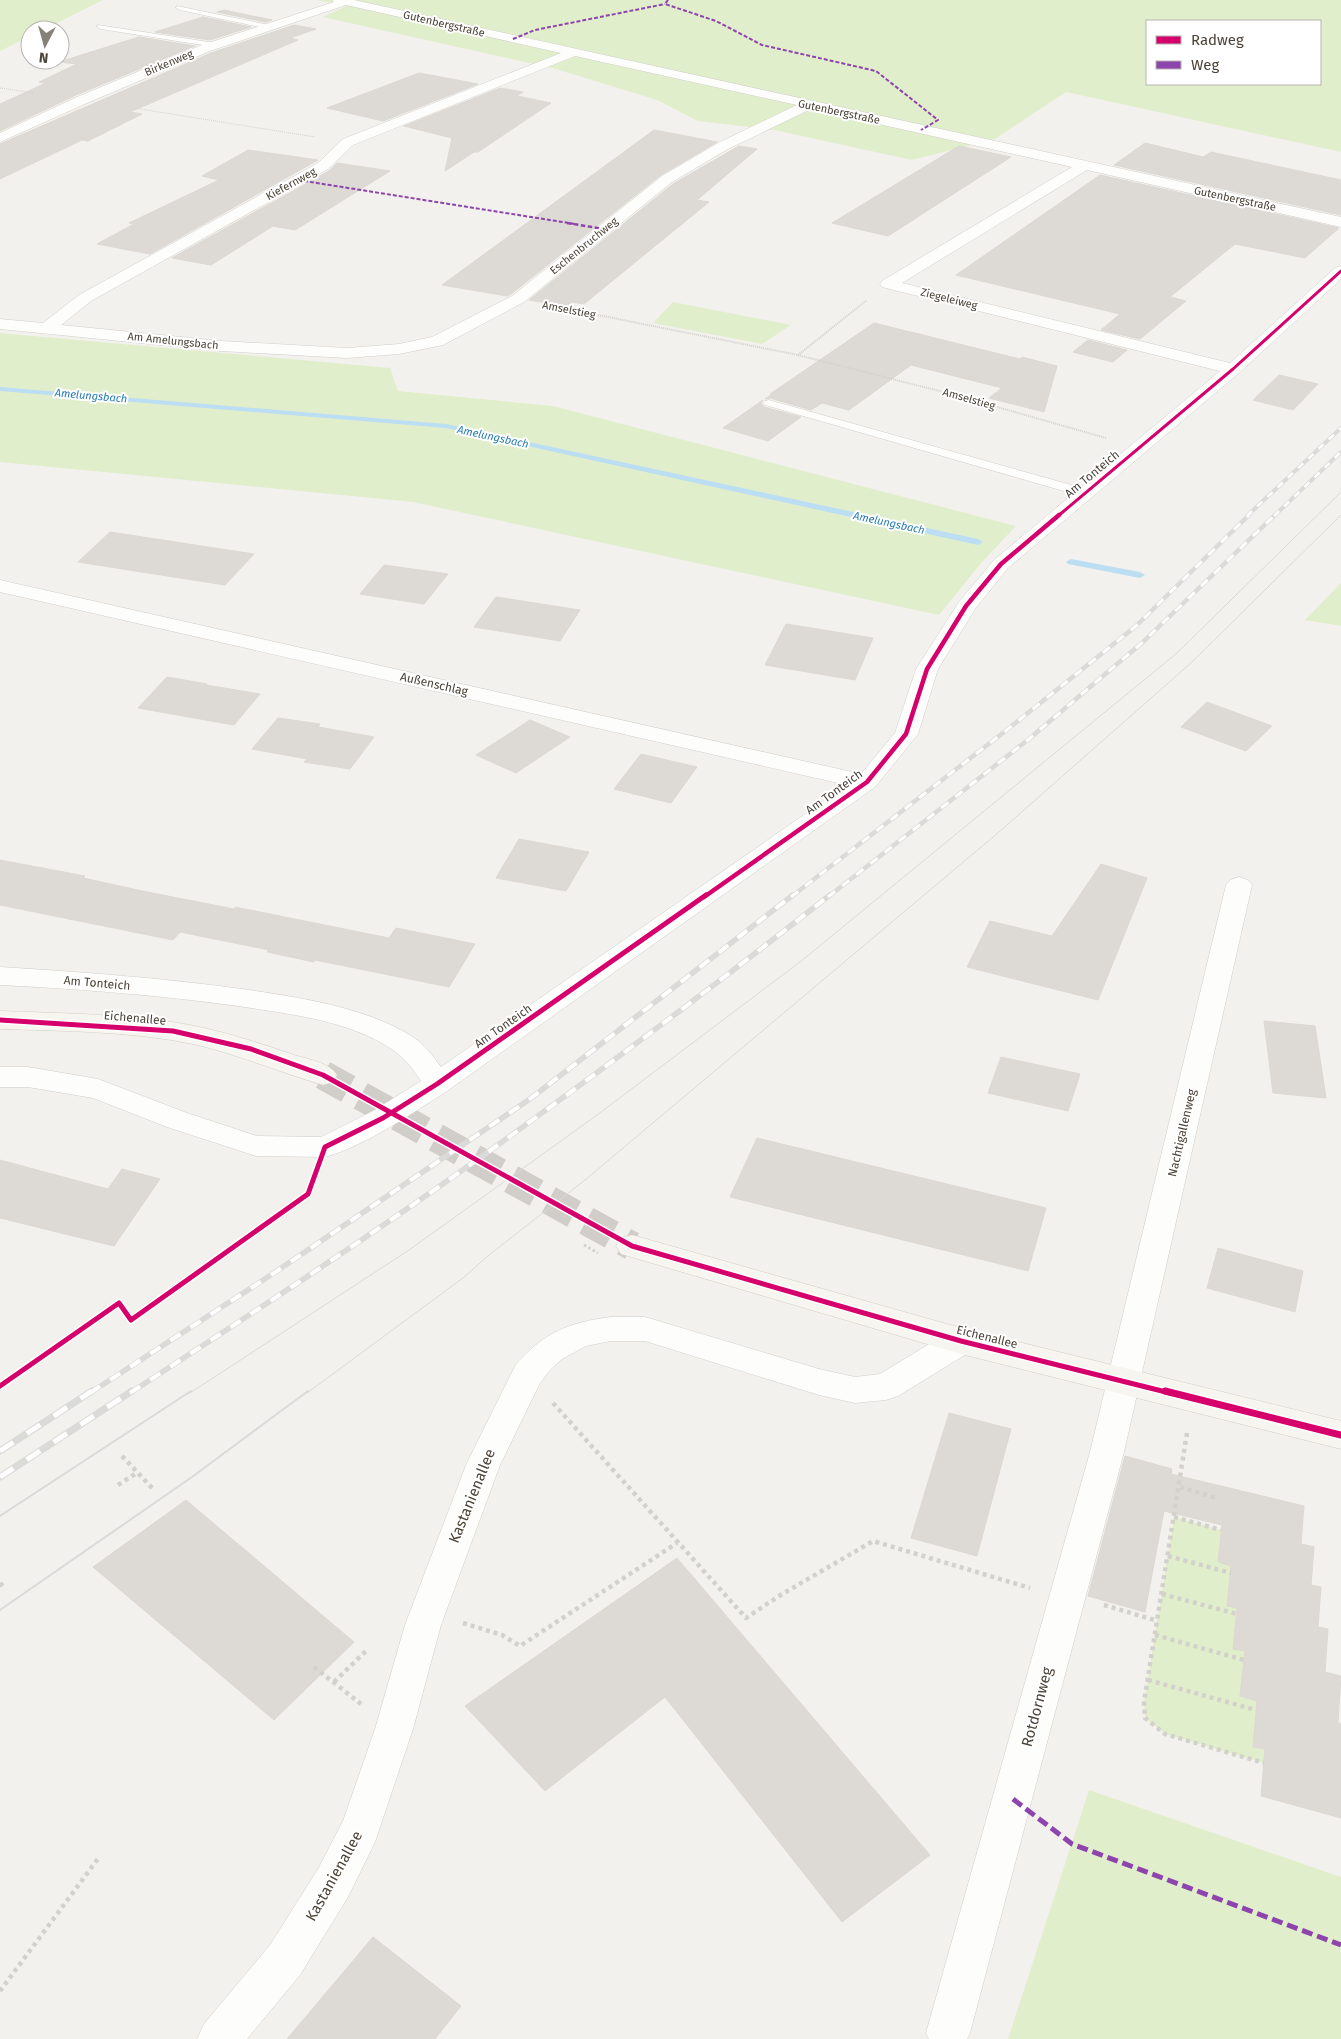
<svg xmlns="http://www.w3.org/2000/svg" width="1341" height="2039" font-family="'Fira Sans',sans-serif">
<style>
.green{fill:#e1eecc;fill-rule:evenodd}
.lines{fill:none;stroke-linecap:round;stroke-linejoin:round}
.stream{fill:#bcdef3;fill-rule:evenodd}
.building{fill:#dddad5;stroke:#dcd8d2}
.secondary-tunnel{stroke:#d1cec9;stroke-width:29;stroke-dasharray:29 14;stroke-linecap:butt}
.lane-casing{stroke:#d1cfca;stroke-width:1}
.street-casing{stroke:#d1cfca;stroke-width:1}
.secondary-casing{stroke:#d3cec4;stroke-width:1}
.path-far3{stroke:#d3d1cb;stroke-width:1;stroke-dasharray:1 1;stroke-linecap:butt}
.path-far2{stroke:#d3d1cb;stroke-width:2;stroke-dasharray:1 1;stroke-linecap:butt}
.path-far1{stroke:#d3d1cb;stroke-width:3;stroke-dasharray:2.5 2.5;stroke-linecap:butt}
.path{stroke:#d3d1cb;stroke-width:4.5;stroke-dasharray:4 4;stroke-linecap:butt}
.lane{fill:#fdfdfc;fill-rule:evenodd}
.street{fill:#fdfdfc;fill-rule:evenodd}
.secondary{fill:#f7f5f0;fill-rule:evenodd}
.tram-far1{stroke:#dadad9;stroke-width:1}
.tram{stroke:#dadad9;stroke-width:2}
.rail-far3-casing{stroke:#dadad9;stroke-width:4}
.rail-far2-casing{stroke:#dadad9;stroke-width:4.5}
.rail-far1-casing{stroke:#dadad9;stroke-width:5.5}
.rail-casing{stroke:#dadad9;stroke-width:7}
.rail-far3{stroke:#fff;stroke-width:2.5;stroke-dasharray:7;stroke-linecap:butt}
.rail-far2{stroke:#fff;stroke-width:3;stroke-dasharray:9;stroke-linecap:butt}
.rail-far1{stroke:#fff;stroke-width:4;stroke-dasharray:12;stroke-linecap:butt}
.rail{stroke:#fff;stroke-width:5;stroke-dasharray:16;stroke-linecap:butt}
.quiet-far2{stroke:#8e44ad;stroke-width:2;stroke-dasharray:4 2;stroke-linecap:butt}
.quiet-far1{stroke:#8e44ad;stroke-width:2.5;stroke-dasharray:4.5 2.5;stroke-linecap:butt}
.quiet{stroke:#8e44ad;stroke-width:5;stroke-dasharray:11 5;stroke-linecap:butt}
.cycleway-far3-casing{stroke:#fff;stroke-width:5}
.cycleway-far2-casing{stroke:#fff;stroke-width:7}
.cycleway-far1-casing{stroke:#fff;stroke-width:8}
.cycleway-casing{stroke:#fff;stroke-width:10}
.cycleway-far3{stroke:#d6006c;stroke-width:3}
.cycleway-far2{stroke:#d6006c;stroke-width:4.5}
.cycleway-far1{stroke:#d6006c;stroke-width:5}
.cycleway{stroke:#d6006c;stroke-width:7}
.labels{text-anchor:middle;dominant-baseline:central;stroke-width:4;stroke-linejoin:round;paint-order:stroke}
.far-street-label{font-size:11px;fill:#4b4337;stroke:#fff}
.far-water-label{font-size:11px;font-style:italic;fill:#277cb6;stroke:#fff}
.street-label{font-size:12px;fill:#4b4337;stroke:#fff}
.near-street-label{font-size:15px;fill:#4b4337;stroke:#fff}
</style>
<rect width="100%" height="100%" fill="#f3f1ed"/>
<!-- green -->
<g class="green">
<path d="M 0,0 L 103,0 L 43,30 L 30,30 L 30,36 L 0,51 Z"/>
<path d="M 318,0 L 1341,0 L 1341,152 L 1066,92 L 995,139 L 912,160 L 774,130 L 698,121 L 657,100 L 556,69 L 323,17 L 346,6 ZM 1147,21 L 1320,21 L 1320,84 L 1147,84 Z"/>
<path d="M 673,302 L 791,325 L 762,344 L 653,323 Z"/>
<path d="M 0,333 L 390,368 L 398,391 L 553,406 L 1016,526 L 982,562 L 939,615 L 413,502 L 0,462 Z"/>
<path d="M 1341,583 L 1341,626 L 1305,620 Z"/>
<path d="M 1174,1517 L 1221,1530 L 1218,1562 L 1231,1566 L 1227,1605 L 1237,1608 L 1233,1649 L 1245,1651 L 1240,1696 L 1258,1701 L 1253,1746 L 1265,1750 L 1264,1763 L 1165,1734 L 1145,1718 L 1144,1702 Z"/>
<path d="M 1089,1790 L 1341,1877 L 1341,2039 L 1008,2039 Z"/>
</g>
<g class="lines">
<!-- stream -->
<g class="stream">
<path d="M 0,387 L 446,424 L 978,539 L 983,542 L 978,545 L 446,428 L 0,391 Z"/>
<path d="M 1071,559 L 1140,572 L 1145,575 L 1140,578 L 1068,564 L 1066,562 Z"/>
</g>
</g>
<!-- building -->
<g class="building">
<path d="M 224,10 L 272,20 L 265,22 L 217,12 Z"/>
<path d="M 203,17 L 251,27 L 210,40 L 155,32 Z"/>
<path d="M 294,25 L 316,29 L 290,38 L 298,40 L 130,112 L 142,114 L 88,141 L 82,140 L 0,179 L 0,144 L 211,53 Z"/>
<path d="M 139,37 L 195,46 L 76,95 L 0,131 L 0,104 L 46,83 L 39,82 L 77,64 L 59,62 Z"/>
<path d="M 419,73 L 478,84 L 383,121 L 327,108 Z"/>
<path d="M 500,88 L 523,92 L 517,96 L 551,103 L 478,152 L 474,152 L 445,171 L 452,138 L 404,126 Z"/>
<path d="M 654,130 L 717,142 L 661,175 L 511,294 L 507,296 L 442,285 Z"/>
<path d="M 1145,143 L 1203,157 L 1211,152 L 1341,180 L 1341,215 L 1114,165 Z"/>
<path d="M 739,146 L 757,149 L 697,200 L 709,202 L 584,304 L 572,302 L 566,306 L 529,300 L 673,184 Z"/>
<path d="M 959,146 L 1011,157 L 888,236 L 832,223 Z"/>
<path d="M 248,150 L 318,160 L 150,254 L 97,244 L 134,224 L 129,223 L 219,180 L 202,176 Z"/>
<path d="M 337,163 L 390,171 L 295,230 L 273,226 L 211,265 L 172,258 L 329,171 Z"/>
<path d="M 1100,175 L 1339,228 L 1305,258 L 1235,244 L 1170,297 L 1186,301 L 1140,339 L 1101,330 L 1120,314 L 956,275 Z"/>
<path d="M 874,323 L 1020,359 L 1022,357 L 1057,366 L 1044,412 L 989,398 L 1002,388 L 911,365 L 849,410 L 822,403 L 811,410 L 770,398 L 765,399 L 772,394 L 770,394 Z"/>
<path d="M 1088,340 L 1127,350 L 1113,362 L 1073,352 Z"/>
<path d="M 1279,375 L 1318,384 L 1293,410 L 1253,400 Z"/>
<path d="M 763,400 L 761,403 L 764,407 L 801,417 L 768,441 L 723,428 Z"/>
<path d="M 110,532 L 254,554 L 225,585 L 78,562 Z"/>
<path d="M 384,565 L 448,574 L 424,604 L 360,594 Z"/>
<path d="M 496,597 L 580,610 L 560,641 L 474,627 Z"/>
<path d="M 786,624 L 873,638 L 855,680 L 765,665 Z"/>
<path d="M 167,677 L 207,684 L 206,685 L 260,694 L 234,725 L 138,708 Z"/>
<path d="M 1207,702 L 1272,726 L 1246,751 L 1181,727 Z"/>
<path d="M 278,718 L 320,724 L 318,727 L 374,737 L 350,769 L 304,762 L 307,759 L 252,749 Z"/>
<path d="M 530,720 L 570,737 L 516,773 L 476,755 Z"/>
<path d="M 641,754 L 697,767 L 671,803 L 614,789 Z"/>
<path d="M 519,839 L 589,852 L 566,891 L 496,878 Z"/>
<path d="M 0,860 L 85,876 L 83,878 L 147,892 L 234,909 L 235,907 L 389,938 L 396,928 L 475,944 L 449,987 L 315,960 L 314,962 L 267,952 L 269,950 L 180,932 L 173,940 L 0,905 Z"/>
<path d="M 1101,864 L 1147,878 L 1098,1000 L 967,967 L 990,921 L 1052,936 Z"/>
<path d="M 1264,1021 L 1315,1026 L 1326,1098 L 1273,1093 Z"/>
<path d="M 1001,1057 L 1080,1074 L 1068,1111 L 988,1093 Z"/>
<path d="M 757,1138 L 1046,1208 L 1028,1271 L 730,1197 Z"/>
<path d="M 0,1160 L 108,1189 L 122,1169 L 160,1179 L 114,1246 L 0,1218 Z"/>
<path d="M 1218,1248 L 1303,1271 L 1295,1312 L 1207,1288 Z"/>
<path d="M 949,1413 L 1011,1429 L 977,1556 L 911,1538 Z"/>
<path d="M 1125,1456 L 1172,1469 L 1171,1474 L 1304,1506 L 1301,1544 L 1314,1547 L 1311,1585 L 1321,1587 L 1318,1627 L 1328,1629 L 1325,1672 L 1341,1676 L 1338,1723 L 1341,1724 L 1341,1818 L 1261,1796 L 1265,1749 L 1253,1747 L 1257,1701 L 1240,1696 L 1245,1651 L 1233,1649 L 1237,1608 L 1227,1606 L 1231,1566 L 1218,1562 L 1222,1525 L 1164,1511 L 1145,1612 L 1088,1596 Z"/>
<path d="M 186,1500 L 354,1642 L 274,1720 L 93,1567 Z"/>
<path d="M 677,1558 L 930,1855 L 842,1922 L 665,1697 L 545,1791 L 465,1706 Z"/>
<path d="M 373,1937 L 461,2006 L 435,2039 L 287,2039 Z"/>
</g>
<g class="lines">
<!-- secondary-tunnel -->
<path class="secondary-tunnel" d="M 323,1075 L 632,1246"/>
<defs>
<g id="lane">
<path d="M 177,6 L 269,25 L 273,27 L 269,29 L 180,10 L 176,8 Z"/>
<path d="M 98,25 L 215,43 L 219,45 L 215,47 L 101,29 L 97,27 Z"/>
<path d="M 769,400 L 1089,490 L 1091,493 L 1085,497 L 1081,496 L 765,405 L 763,403 L 765,401 Z"/>
</g>
<g id="street">
<path d="M 332,0 L 354,0 L 1341,217 L 1341,227 L 1087,170 L 902,283 L 1230,363 L 1335,268 L 1341,266 L 1341,279 L 1239,373 L 1008,568 L 975,609 L 938,669 L 918,734 L 875,787 L 447,1091 C 411,1114 367,1145 325,1157 L 256,1156 L 167,1127 L 93,1098 L 28,1087 L 0,1087 L 0,1067 L 28,1067 L 98,1079 L 187,1113 L 257,1136 L 321,1137 L 373,1111 L 421,1081 C 413,1069 405,1058 393,1050 C 349,1020 289,1014 238,1006 C 159,995 79,989 0,985 L 0,967 C 81,972 162,978 242,989 C 297,997 366,1007 413,1037 C 425,1045 433,1056 441,1067 L 847,785 L 0,592 L 0,580 L 861,774 L 895,733 L 916,669 L 959,602 L 994,560 L 1220,371 L 882,287 L 880,284 L 882,281 L 1072,167 L 811,109 L 728,149 L 672,182 L 524,302 L 443,345 L 399,354 L 347,358 L 221,351 L 0,329 L 0,319 L 43,323 L 79,295 L 318,163 L 343,139 L 561,53 L 346,5 L 210,51 L 87,103 L 0,142 L 0,133 L 77,97 L 202,45 L 334,2 ZM 575,56 L 797,105 L 718,143 L 662,176 L 512,296 L 432,337 L 399,344 L 347,348 L 221,341 L 61,325 L 91,301 L 328,169 L 353,145 Z"/>
<path d="M 1239,877 L 1248,880 L 1252,885 L 1124,1452 L 970,2033 L 967,2039 L 929,2039 L 926,2033 L 1090,1452 L 1226,885 L 1230,880 Z"/>
<path d="M 611,1317 L 645,1317 L 819,1369 L 855,1377 L 880,1374 L 949,1332 L 961,1328 L 973,1332 L 977,1341 L 973,1350 L 898,1396 L 886,1400 L 855,1403 L 819,1395 L 645,1341 L 611,1341 L 586,1346 L 562,1359 L 550,1370 L 540,1383 L 500,1465 L 441,1625 L 413,1729 L 375,1842 L 348,1897 L 300,1975 L 247,2039 L 197,2039 L 204,2024 L 270,1945 L 318,1869 L 343,1821 L 375,1729 L 405,1625 L 466,1465 L 515,1366 C 542,1333 570,1322 611,1317 Z"/>
</g>
<g id="secondary">
<path d="M 0,1011 C 57,1013 115,1014 172,1022 C 213,1028 254,1041 294,1055 C 307,1059 329,1062 337,1075 L 333,1082 L 323,1085 C 279,1072 237,1054 193,1044 C 130,1031 64,1031 0,1029 Z"/>
<path d="M 632,1235 L 961,1328 L 1341,1421 L 1341,1449 L 961,1354 L 621,1254 L 616,1246 L 621,1238 Z"/>
</g>
</defs>
<!-- lane casing -->
<use href="#lane" class="lane-casing"/>
<!-- street casing -->
<use href="#street" class="street-casing"/>
<!-- secondary casing -->
<use href="#secondary" class="secondary-casing"/>
<!-- path-far3 -->
<g class="path-far3">
<path d="M 0,88 L 34,93"/>
<path d="M 134,108 L 315,137"/>
</g>
<!-- path-far2 -->
<g class="path-far2">
<path d="M 553,306 L 798,355 L 867,300"/>
<path d="M 798,355 L 955,395 L 1106,438"/>
</g>
<!-- path-far1 -->
<g class="path-far1">
<path d="M 584,1245 L 598,1253"/>
<path d="M 0,1386 L 119,1303 L 131,1320 L 308,1194 L 315,1177"/>
</g>
<!-- path -->
<g class="path">
<path d="M 553,1403 L 746,1618 L 779,1596 L 873,1541 L 1030,1588"/>
<path d="M 1187,1433 L 1144,1702 L 1145,1718 L 1165,1734 L 1264,1763"/>
<path d="M 122,1456 L 154,1490"/>
<path d="M 118,1485 L 138,1472"/>
<path d="M 1180,1487 L 1216,1498"/>
<path d="M 1174,1517 L 1221,1530"/>
<path d="M 1168,1556 L 1231,1573"/>
<path d="M 0,1583 L 5,1588"/>
<path d="M 1162,1594 L 1237,1614"/>
<path d="M 1104,1605 L 1158,1621"/>
<path d="M 463,1623 L 502,1635 L 520,1646 L 677,1543"/>
<path d="M 1155,1635 L 1244,1660"/>
<path d="M 314,1667 L 361,1704"/>
<path d="M 1148,1680 L 1256,1710"/>
<path d="M 334,1682 L 366,1651"/>
<path d="M 0,1991 L 100,1856"/>
</g>
<!-- lane -->
<use href="#lane" class="lane"/>
<!-- street -->
<use href="#street" class="street"/>
<!-- secondary -->
<use href="#secondary" class="secondary"/>
<!-- tram-far1 -->
<g class="tram-far1">
<path d="M 190,1393 L 409,1250 L 593,1118 L 800,962 L 1177,653 L 1341,492"/>
<path d="M 307,1393 L 463,1278 L 489,1255 L 585,1180 L 999,832 L 1192,662 L 1341,515"/>
</g>
<!-- tram -->
<g class="tram">
<path d="M 0,1516 L 191,1391"/>
<path d="M 0,1610 L 192,1477 L 308,1391"/>
</g>
<defs>
<g id="rail-far3">
<path d="M 1247,516 L 1341,428"/>
<path d="M 1274,516 L 1341,452"/>
</g>
<g id="rail-far2">
<path d="M 791,897 L 1008,729 L 1136,626 L 1249,515"/>
<path d="M 828,897 L 1029,739 L 1143,642 L 1275,515"/>
</g>
<g id="rail-far1">
<path d="M 90,1393 L 271,1275 L 530,1099 L 793,895"/>
<path d="M 130,1393 C 256,1311 381,1229 502,1142 C 613,1062 722,980 830,895"/>
</g>
<g id="rail">
<path d="M 0,1451 L 92,1391"/>
<path d="M 0,1477 L 132,1391"/>
</g>
</defs>
<!-- rail-far3 casing -->
<use href="#rail-far3" class="rail-far3-casing"/>
<!-- rail-far2 casing -->
<use href="#rail-far2" class="rail-far2-casing"/>
<!-- rail-far1 casing -->
<use href="#rail-far1" class="rail-far1-casing"/>
<!-- rail casing -->
<use href="#rail" class="rail-casing"/>
<!-- rail-far3 -->
<use href="#rail-far3" class="rail-far3"/>
<!-- rail-far2 -->
<use href="#rail-far2" class="rail-far2"/>
<!-- rail-far1 -->
<use href="#rail-far1" class="rail-far1"/>
<!-- rail -->
<use href="#rail" class="rail"/>
<!-- quiet-far2 -->
<g class="quiet-far2">
<path d="M 668,0 L 665,4 L 716,21 L 762,45 L 876,71 L 938,120 L 921,130"/>
<path d="M 513,39 L 535,30 L 665,4"/>
<path d="M 298,180 L 575,224"/>
</g>
<!-- quiet-far1 -->
<path class="quiet-far1" d="M 567,223 L 604,229"/>
<!-- quiet -->
<path class="quiet" d="M 1013,1799 L 1072,1844 L 1341,1945"/>
<defs>
<path id="cycleway-far3" d="M 1058,516 L 1233,369 L 1341,271"/>
<path id="cycleway-far2" d="M 704,897 L 867,782 L 906,734 L 927,669 L 966,606 L 1001,564 L 1059,515"/>
<g id="cycleway-far1">
<path d="M 0,1020 L 173,1031 L 251,1049 L 323,1075 L 632,1246 L 961,1341 L 1170,1393"/>
<path d="M 0,1386 L 119,1303 L 131,1320 L 308,1194 L 325,1147 L 383,1118 L 437,1084 L 706,895"/>
</g>
<path id="cycleway" d="M 1165,1391 L 1341,1435"/>
</defs>
<!-- cycleway-far3 casing -->
<use href="#cycleway-far3" class="cycleway-far3-casing"/>
<!-- cycleway-far2 casing -->
<use href="#cycleway-far2" class="cycleway-far2-casing"/>
<!-- cycleway-far1 casing -->
<use href="#cycleway-far1" class="cycleway-far1-casing"/>
<!-- cycleway casing -->
<use href="#cycleway" class="cycleway-casing"/>
<!-- cycleway-far3 -->
<use href="#cycleway-far3" class="cycleway-far3"/>
<!-- cycleway-far2 -->
<use href="#cycleway-far2" class="cycleway-far2"/>
<!-- cycleway-far1 -->
<use href="#cycleway-far1" class="cycleway-far1"/>
<!-- cycleway -->
<use href="#cycleway" class="cycleway"/>
</g>
<g class="labels">
<!-- far-street labels -->
<g class="far-street-label">
<text transform="translate(444 24) rotate(13)">Gutenbergstraße</text>
<text transform="translate(169 63) rotate(-23)">Birkenweg</text>
<text transform="translate(839 112) rotate(12)">Gutenbergstraße</text>
<text transform="translate(291 184) rotate(-29)">Kiefernweg</text>
<text transform="translate(1235 199) rotate(12)">Gutenbergstraße</text>
<text transform="translate(584 246) rotate(-39)">Eschenbruchweg</text>
<text transform="translate(949 299) rotate(14)">Ziegeleiweg</text>
<text transform="translate(569 310) rotate(11)">Amselstieg</text>
<text transform="translate(173 341) rotate(6)">Am Amelungsbach</text>
<text transform="translate(969 399) rotate(16)">Amselstieg</text>
</g>
<!-- far-water labels -->
<g class="far-water-label">
<text transform="translate(91 396) rotate(5)">Amelungsbach</text>
<text transform="translate(493 437) rotate(12)">Amelungsbach</text>
<text transform="translate(889 523) rotate(12)">Amelungsbach</text>
</g>
<!-- street labels -->
<g class="street-label">
<text transform="translate(1092 474) rotate(-40)">Am Tonteich</text>
<text transform="translate(434 684) rotate(13)">Außenschlag</text>
<text transform="translate(834 792) rotate(-36)">Am Tonteich</text>
<text transform="translate(97 983) rotate(5)">Am Tonteich</text>
<text transform="translate(135 1018) rotate(5)">Eichenallee</text>
<text transform="translate(503 1026) rotate(-35)">Am Tonteich</text>
<text transform="translate(1182 1133) rotate(-77)">Nachtigallenweg</text>
<text transform="translate(987 1337) rotate(14)">Eichenallee</text>
</g>
<!-- near-street labels -->
<g class="near-street-label">
<text transform="translate(472 1496) rotate(-68)">Kastanienallee</text>
<text transform="translate(1037 1707) rotate(-75)">Rotdornweg</text>
<text transform="translate(334 1876) rotate(-61)">Kastanienallee</text>
</g>
</g>
<!-- legend -->
<rect x="1146" y="20" width="175" height="65" fill="#ffffff" stroke="#b7b4af"/>
<rect x="1156" y="36" width="25" height="8" fill="#d6006c" stroke="#b7b4af"/>
<text x="1191" y="45" font-size="15" fill="#4b4337">Radweg</text>
<rect x="1156" y="61" width="25" height="8" fill="#8e44ad" stroke="#b7b4af"/>
<text x="1191" y="70" font-size="15" fill="#4b4337">Weg</text>
<!-- north arrow -->
<g transform="translate(45 45) rotate(186)"><circle r="24" fill="#ffffff" stroke="#b7b4af"/>
<path d="M0-4L9 19L0 12L-9 19Z" fill="#868077"/>
<text y="-8" font-size="14" font-weight="bold" text-anchor="middle" fill="#4b4337">N</text>
</g>
</svg>
